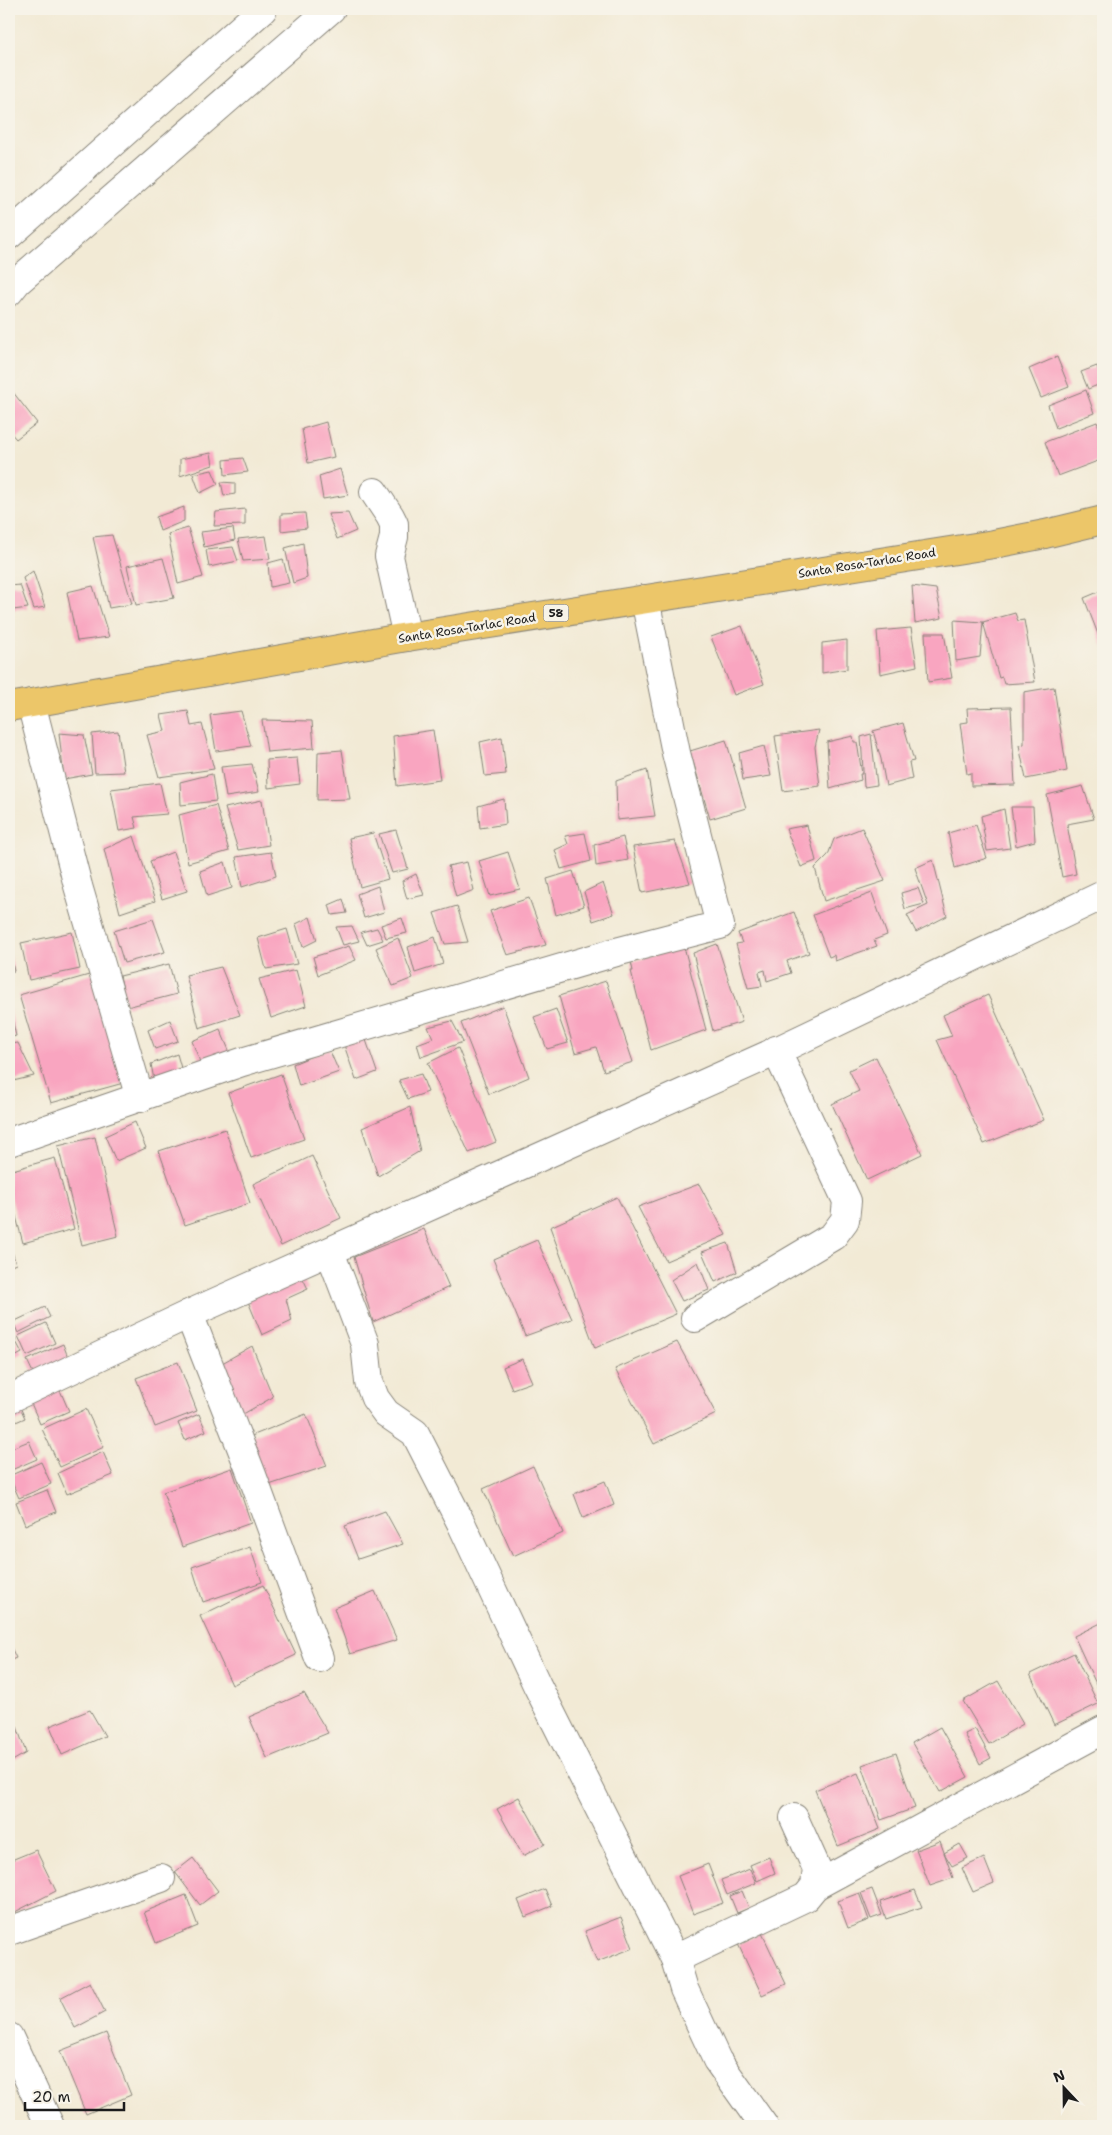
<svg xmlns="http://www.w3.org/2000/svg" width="1112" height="2135" font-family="'Shantell Sans',sans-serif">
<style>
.building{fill:#f9a5c0}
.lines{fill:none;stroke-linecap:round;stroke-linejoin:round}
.minor-casing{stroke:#878378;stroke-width:30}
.highway-casing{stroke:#878378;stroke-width:30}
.minor{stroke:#fff;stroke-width:28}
.highway{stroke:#ecc669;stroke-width:28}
.labels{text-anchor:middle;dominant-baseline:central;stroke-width:5;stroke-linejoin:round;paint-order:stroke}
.shield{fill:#f7f3e8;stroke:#5e5c59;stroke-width:1}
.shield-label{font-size:11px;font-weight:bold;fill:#1c1c1c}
.street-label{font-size:12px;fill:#1c1c1c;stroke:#f7f3e8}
</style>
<rect width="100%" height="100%" fill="#f7f3e8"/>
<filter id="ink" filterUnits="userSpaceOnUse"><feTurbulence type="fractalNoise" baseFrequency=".02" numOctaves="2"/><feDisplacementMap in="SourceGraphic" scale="10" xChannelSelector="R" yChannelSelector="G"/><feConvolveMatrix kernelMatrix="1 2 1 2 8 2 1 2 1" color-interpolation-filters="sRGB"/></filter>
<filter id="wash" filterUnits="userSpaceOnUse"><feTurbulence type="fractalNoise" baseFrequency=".0096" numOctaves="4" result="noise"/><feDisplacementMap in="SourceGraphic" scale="20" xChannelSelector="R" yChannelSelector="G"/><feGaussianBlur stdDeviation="1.12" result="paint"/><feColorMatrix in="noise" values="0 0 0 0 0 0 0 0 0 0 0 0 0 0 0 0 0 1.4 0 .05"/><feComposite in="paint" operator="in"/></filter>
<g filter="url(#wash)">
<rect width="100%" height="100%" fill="#f2ead5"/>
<g id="blocks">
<!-- building -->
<g class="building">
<path d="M 1057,357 L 1069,387 L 1041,398 L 1029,369 Z"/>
<path d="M 1097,366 L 1103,383 L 1088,389 L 1081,372 Z"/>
<path d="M 9,387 L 37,423 L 16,439 L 9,431 Z"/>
<path d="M 1086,390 L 1094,413 L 1056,428 L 1048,405 Z"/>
<path d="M 326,422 L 334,457 L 308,463 L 302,429 Z"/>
<path d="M 1097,422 L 1103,438 L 1103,459 L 1058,476 L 1045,442 Z"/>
<path d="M 211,453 L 213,465 L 180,476 L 180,459 Z"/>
<path d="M 243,458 L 248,472 L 225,475 L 224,460 Z"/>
<path d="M 340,469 L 348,495 L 323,499 L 319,476 Z"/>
<path d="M 212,470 L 218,484 L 200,493 L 193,474 Z"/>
<path d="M 221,482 L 235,483 L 235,494 L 224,496 Z"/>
<path d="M 184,507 L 184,521 L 160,531 L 156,517 Z"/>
<path d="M 245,509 L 245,525 L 214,526 L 216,512 Z"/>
<path d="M 305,513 L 307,528 L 281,531 L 281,514 Z"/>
<path d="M 348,513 L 356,531 L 337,539 L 328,514 Z"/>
<path d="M 188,528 L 203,577 L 178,584 L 168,534 Z"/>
<path d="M 233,528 L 235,540 L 204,547 L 201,532 Z"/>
<path d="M 112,535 L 132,604 L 109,608 L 93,537 Z"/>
<path d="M 266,536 L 270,559 L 243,561 L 238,539 Z"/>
<path d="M 303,543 L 307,578 L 293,583 L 285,548 Z"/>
<path d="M 233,547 L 238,561 L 209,567 L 206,550 Z"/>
<path d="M 163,558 L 174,598 L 136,605 L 127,566 Z"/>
<path d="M 283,559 L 289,583 L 270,587 L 268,563 Z"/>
<path d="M 33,571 L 45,607 L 34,609 L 23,578 Z"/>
<path d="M 20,585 L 28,608 L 13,610 L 9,586 Z"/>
<path d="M 93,586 L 109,637 L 77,641 L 67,592 Z"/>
<path d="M 912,586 L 936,589 L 942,618 L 915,623 Z"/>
<path d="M 1103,590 L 1103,647 L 1084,598 Z"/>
<path d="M 1015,613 L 1018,621 L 1024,620 L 1035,682 L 1004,684 L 1002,677 L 999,678 L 983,622 Z"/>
<path d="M 954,620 L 983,622 L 980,657 L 956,661 Z"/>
<path d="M 742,626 L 764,684 L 734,695 L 711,637 Z"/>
<path d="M 911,628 L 917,666 L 880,674 L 877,631 Z"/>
<path d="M 925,633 L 944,633 L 952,678 L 928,682 Z"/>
<path d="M 847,640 L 847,669 L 822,673 L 822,643 Z"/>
<path d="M 1054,687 L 1067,771 L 1026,779 L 1019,745 L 1024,744 L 1024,692 Z"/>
<path d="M 1011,707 L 1015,785 L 971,786 L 971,773 L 967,774 L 960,723 L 968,722 L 967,708 Z"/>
<path d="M 188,711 L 191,726 L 202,724 L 214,769 L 159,777 L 147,735 L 165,731 L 161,715 Z"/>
<path d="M 241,711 L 251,746 L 216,751 L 210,715 Z"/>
<path d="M 262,720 L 312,721 L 314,748 L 267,752 Z"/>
<path d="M 903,723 L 914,761 L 909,762 L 912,779 L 886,786 L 881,759 L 873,731 Z"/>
<path d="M 433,730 L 440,780 L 397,786 L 393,736 Z"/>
<path d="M 819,730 L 815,747 L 820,786 L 783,791 L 775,736 Z"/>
<path d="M 118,731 L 124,772 L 95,773 L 92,734 Z"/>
<path d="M 59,733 L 84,735 L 92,774 L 64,779 Z"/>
<path d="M 871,734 L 877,785 L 864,787 L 861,737 Z"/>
<path d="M 853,736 L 854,742 L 857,742 L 862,774 L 860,774 L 861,780 L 830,789 L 827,742 Z"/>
<path d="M 502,737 L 506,774 L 485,776 L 480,742 Z"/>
<path d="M 726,740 L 746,808 L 710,819 L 690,751 Z"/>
<path d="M 764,746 L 771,776 L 743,780 L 739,753 Z"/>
<path d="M 342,750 L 350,799 L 317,800 L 318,752 Z"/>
<path d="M 297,758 L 300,784 L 268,788 L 267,760 Z"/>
<path d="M 252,764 L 259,792 L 226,797 L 221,767 Z"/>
<path d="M 647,770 L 655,816 L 617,820 L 616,781 Z"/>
<path d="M 212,774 L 216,801 L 181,805 L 180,782 Z"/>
<path d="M 160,783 L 167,814 L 134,817 L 137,828 L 119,831 L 111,789 Z"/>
<path d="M 1083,786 L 1094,819 L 1067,824 L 1076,874 L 1062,877 L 1047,795 Z"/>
<path d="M 504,799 L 506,824 L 480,828 L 478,806 Z"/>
<path d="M 262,800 L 269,845 L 238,850 L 225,808 Z"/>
<path d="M 216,805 L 229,851 L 188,863 L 179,815 Z"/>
<path d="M 1011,807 L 1033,807 L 1035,841 L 1016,846 Z"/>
<path d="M 1004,809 L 1010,848 L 987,851 L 981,816 Z"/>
<path d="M 807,825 L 816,861 L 801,867 L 786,829 Z"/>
<path d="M 976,825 L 987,858 L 955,868 L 948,833 Z"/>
<path d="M 862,828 L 885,881 L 824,901 L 815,868 L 828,855 L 834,839 Z"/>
<path d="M 396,830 L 408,869 L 392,873 L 379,834 Z"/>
<path d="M 373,833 L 388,879 L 360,887 L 349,838 Z"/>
<path d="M 585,833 L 591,861 L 561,869 L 555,850 L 568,844 L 565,836 Z"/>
<path d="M 134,836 L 155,901 L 120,913 L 104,849 Z"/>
<path d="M 623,837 L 628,860 L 596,866 L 594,845 Z"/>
<path d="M 675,841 L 690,883 L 642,893 L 633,847 Z"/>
<path d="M 173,852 L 187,891 L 162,899 L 150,861 Z"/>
<path d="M 271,852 L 276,876 L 242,887 L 236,857 Z"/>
<path d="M 508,852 L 520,889 L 490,896 L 479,861 Z"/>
<path d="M 933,860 L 947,916 L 916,932 L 907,915 L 928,905 L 915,868 Z"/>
<path d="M 225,862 L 232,888 L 207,896 L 200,871 Z"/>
<path d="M 467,862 L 474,890 L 456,897 L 448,866 Z"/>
<path d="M 573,871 L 584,906 L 556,915 L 547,879 Z"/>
<path d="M 416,874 L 424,895 L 407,899 L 402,881 Z"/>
<path d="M 603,883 L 614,914 L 593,921 L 584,892 Z"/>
<path d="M 378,886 L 384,912 L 364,918 L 357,894 Z"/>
<path d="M 918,888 L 924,904 L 905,909 L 901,893 Z"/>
<path d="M 872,893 L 887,935 L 874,940 L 877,946 L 835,961 L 834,955 L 829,957 L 813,915 Z"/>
<path d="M 529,898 L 546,945 L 507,955 L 490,911 Z"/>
<path d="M 343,899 L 347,913 L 332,915 L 329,905 Z"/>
<path d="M 457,906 L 468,942 L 445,944 L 434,913 Z"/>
<path d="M 794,912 L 809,953 L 787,961 L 791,973 L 767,981 L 765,970 L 759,972 L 762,986 L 748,988 L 736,944 L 742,943 L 738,933 Z"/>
<path d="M 310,917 L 317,940 L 303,947 L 296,924 Z"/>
<path d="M 402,918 L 407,933 L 386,938 L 381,925 Z"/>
<path d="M 153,919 L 165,952 L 124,963 L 114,931 Z"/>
<path d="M 352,926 L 359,941 L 343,945 L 336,927 Z"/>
<path d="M 377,928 L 383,940 L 367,945 L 361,932 Z"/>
<path d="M 287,929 L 297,964 L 266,969 L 258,938 Z"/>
<path d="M 72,932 L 80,969 L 29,980 L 21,943 Z"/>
<path d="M 435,937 L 443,964 L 415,973 L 408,947 Z"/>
<path d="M 398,938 L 413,978 L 393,986 L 376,948 Z"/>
<path d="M 717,944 L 742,1022 L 713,1031 L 693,953 Z"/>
<path d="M 349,946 L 356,960 L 318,975 L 313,957 Z"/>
<path d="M 684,947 L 706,1030 L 651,1050 L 631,971 L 633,971 L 631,962 Z"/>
<path d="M 9,950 L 14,971 L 9,972 Z"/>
<path d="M 169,964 L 177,994 L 127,1007 L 120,976 Z"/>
<path d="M 221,967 L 240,1015 L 199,1028 L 186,975 Z"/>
<path d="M 296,970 L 306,1006 L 271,1018 L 259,979 Z"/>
<path d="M 96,973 L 127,1082 L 51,1103 L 19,995 Z"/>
<path d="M 606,981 L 633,1062 L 604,1071 L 596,1047 L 575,1053 L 559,996 Z"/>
<path d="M 988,995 L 1044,1120 L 984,1144 L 937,1040 L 952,1036 L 943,1015 Z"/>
<path d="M 9,1005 L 16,1036 L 9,1038 Z"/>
<path d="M 503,1006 L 529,1077 L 489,1094 L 461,1023 Z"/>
<path d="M 556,1009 L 568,1043 L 547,1049 L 534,1017 Z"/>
<path d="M 170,1020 L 178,1041 L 155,1049 L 148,1030 Z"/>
<path d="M 452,1021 L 463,1042 L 421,1057 L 417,1044 L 433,1038 L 428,1027 Z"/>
<path d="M 220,1029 L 231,1055 L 200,1062 L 192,1041 Z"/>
<path d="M 365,1037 L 377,1072 L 356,1080 L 343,1042 Z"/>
<path d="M 18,1043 L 34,1076 L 9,1082 L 9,1044 Z"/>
<path d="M 458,1048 L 496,1142 L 469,1153 L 428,1063 Z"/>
<path d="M 329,1049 L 339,1072 L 299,1086 L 293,1064 Z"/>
<path d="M 177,1054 L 183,1075 L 155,1085 L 151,1064 Z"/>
<path d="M 876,1057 L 922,1154 L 867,1180 L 832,1104 L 859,1091 L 849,1070 Z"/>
<path d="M 281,1074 L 304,1139 L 251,1158 L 228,1093 Z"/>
<path d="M 421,1074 L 428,1092 L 408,1099 L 399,1080 Z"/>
<path d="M 410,1107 L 420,1151 L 378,1176 L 362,1128 Z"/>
<path d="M 135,1122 L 146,1148 L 116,1161 L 105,1136 Z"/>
<path d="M 225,1129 L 250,1203 L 185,1225 L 159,1151 Z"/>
<path d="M 95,1137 L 118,1236 L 82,1245 L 58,1146 Z"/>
<path d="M 312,1156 L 341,1218 L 281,1246 L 253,1184 Z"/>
<path d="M 55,1158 L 74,1229 L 23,1243 L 9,1190 L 9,1171 Z"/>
<path d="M 699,1184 L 726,1235 L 666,1261 L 638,1207 Z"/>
<path d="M 617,1197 L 676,1314 L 595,1348 L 550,1227 Z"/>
<path d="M 424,1229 L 449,1287 L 373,1322 L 354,1257 Z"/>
<path d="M 537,1240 L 572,1319 L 525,1336 L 493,1259 Z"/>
<path d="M 9,1242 L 16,1264 L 9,1267 Z"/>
<path d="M 728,1243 L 737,1272 L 715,1282 L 702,1252 Z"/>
<path d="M 698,1262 L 709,1290 L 682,1301 L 671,1280 Z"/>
<path d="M 299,1270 L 308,1289 L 286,1299 L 292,1321 L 262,1335 L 247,1299 Z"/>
<path d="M 45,1307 L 50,1317 L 18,1333 L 13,1322 Z"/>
<path d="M 46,1323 L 55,1343 L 27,1356 L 18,1336 Z"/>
<path d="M 9,1328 L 22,1353 L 9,1360 Z"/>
<path d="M 677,1342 L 716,1414 L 654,1444 L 615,1369 Z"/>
<path d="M 63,1344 L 69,1360 L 34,1375 L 27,1360 Z"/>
<path d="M 252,1346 L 273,1397 L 238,1417 L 217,1366 Z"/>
<path d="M 522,1359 L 532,1382 L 512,1389 L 503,1367 Z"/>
<path d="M 178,1362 L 197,1411 L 155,1427 L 136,1378 Z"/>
<path d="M 59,1388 L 69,1411 L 40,1424 L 30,1401 Z"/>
<path d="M 19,1405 L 25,1418 L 9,1425 L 9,1409 Z"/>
<path d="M 86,1409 L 104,1447 L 60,1467 L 42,1429 Z"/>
<path d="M 199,1414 L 206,1431 L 185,1440 L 178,1423 Z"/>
<path d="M 306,1414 L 327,1466 L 266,1486 L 249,1437 Z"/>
<path d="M 29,1441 L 37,1459 L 9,1471 L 9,1449 Z"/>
<path d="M 103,1452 L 113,1475 L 67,1494 L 58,1473 Z"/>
<path d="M 41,1462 L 51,1484 L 19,1498 L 9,1476 Z"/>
<path d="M 533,1466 L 563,1533 L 513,1556 L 483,1489 Z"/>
<path d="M 232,1468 L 251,1523 L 182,1547 L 163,1492 Z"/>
<path d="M 605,1481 L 614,1505 L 583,1518 L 574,1494 Z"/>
<path d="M 47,1490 L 56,1512 L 25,1525 L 16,1502 Z"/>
<path d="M 385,1511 L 403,1544 L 358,1559 L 345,1526 Z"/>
<path d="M 250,1547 L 262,1582 L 203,1602 L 192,1567 Z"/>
<path d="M 263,1585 L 296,1655 L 232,1685 L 200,1616 Z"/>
<path d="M 375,1591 L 397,1640 L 350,1654 L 334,1608 Z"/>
<path d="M 1103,1622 L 1103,1699 L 1074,1636 Z"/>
<path d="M 9,1643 L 16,1658 L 9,1661 Z"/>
<path d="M 1074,1653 L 1098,1704 L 1054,1725 L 1030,1674 Z"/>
<path d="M 998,1681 L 1023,1724 L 989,1744 L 963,1701 Z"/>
<path d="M 304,1693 L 328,1733 L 267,1758 L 249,1717 Z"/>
<path d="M 90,1710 L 105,1736 L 62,1755 L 50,1726 Z"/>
<path d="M 12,1712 L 26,1753 L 9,1763 L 9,1713 Z"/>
<path d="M 940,1727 L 968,1777 L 940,1792 L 912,1743 Z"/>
<path d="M 975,1729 L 991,1758 L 980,1764 L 965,1734 Z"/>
<path d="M 896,1753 L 915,1808 L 881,1820 L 862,1765 Z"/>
<path d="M 858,1773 L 880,1829 L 838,1846 L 815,1790 Z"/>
<path d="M 519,1797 L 545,1844 L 523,1856 L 497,1809 Z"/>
<path d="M 940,1841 L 953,1878 L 930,1886 L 916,1850 Z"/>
<path d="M 960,1844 L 968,1858 L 952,1866 L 944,1853 Z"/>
<path d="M 36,1850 L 56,1891 L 9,1915 L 9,1861 Z"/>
<path d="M 769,1857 L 775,1873 L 757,1881 L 750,1865 Z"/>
<path d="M 193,1858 L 218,1891 L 200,1905 L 175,1872 Z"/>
<path d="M 984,1858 L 994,1883 L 973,1892 L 962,1868 Z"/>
<path d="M 708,1864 L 723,1903 L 693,1914 L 678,1876 Z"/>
<path d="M 750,1869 L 756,1883 L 727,1895 L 721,1880 Z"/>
<path d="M 545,1889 L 552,1906 L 525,1917 L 518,1900 Z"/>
<path d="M 872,1889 L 882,1915 L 871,1919 L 861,1893 Z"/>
<path d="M 915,1890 L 922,1907 L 886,1919 L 880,1902 Z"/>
<path d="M 742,1891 L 749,1908 L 737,1913 L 730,1896 Z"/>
<path d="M 859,1893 L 869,1920 L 848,1928 L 838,1901 Z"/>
<path d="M 186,1895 L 198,1926 L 156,1943 L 144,1912 Z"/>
<path d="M 621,1917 L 633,1948 L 597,1962 L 585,1931 Z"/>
<path d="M 762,1933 L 786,1984 L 762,1995 L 738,1944 Z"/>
<path d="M 90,1982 L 105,2012 L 75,2028 L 60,1998 Z"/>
<path d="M 106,2033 L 131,2095 L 86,2114 L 60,2051 Z"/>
</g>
</g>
</g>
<g filter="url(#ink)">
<use href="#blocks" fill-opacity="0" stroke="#878378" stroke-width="1"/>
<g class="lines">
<defs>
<g id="minor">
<path d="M 9,235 L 263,9"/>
<path d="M 9,292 L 17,282 L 331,9"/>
<path d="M 374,492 L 390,516 L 394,524 L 394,537 L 389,556 L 407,637"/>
<path d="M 31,703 L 78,886 L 140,1098"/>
<path d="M 9,1142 L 242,1062 L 616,952 L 720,925 L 676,753 L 645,599"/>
<path d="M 330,1252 L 365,1344 L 369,1382 L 375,1398 L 386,1413 L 415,1433 L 461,1523 L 537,1685 L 675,1959 L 684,1989 L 717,2060 L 764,2126"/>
<path d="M 189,1314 L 252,1475 L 319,1658"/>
<path d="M 695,1318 L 833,1236 L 845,1220 L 847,1201 L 776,1050"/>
<path d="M 9,1399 L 189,1314 L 768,1055 L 1103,895"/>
<path d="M 815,1886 L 1103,1730"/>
<path d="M 9,1931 L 161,1878"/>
<path d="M 675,1959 L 806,1897 L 815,1886 L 817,1869 L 794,1818"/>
<path d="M 9,2037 L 50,2126"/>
</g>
<path id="highway" d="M 9,707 L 407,637 L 994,544 L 1045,534 L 1103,520"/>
</defs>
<!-- minor casing -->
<use href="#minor" class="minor-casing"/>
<!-- highway casing -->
<use href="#highway" class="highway-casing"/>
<!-- minor -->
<use href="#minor" class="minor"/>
<!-- highway -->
<use href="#highway" class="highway"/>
</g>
</g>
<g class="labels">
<!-- shield labels -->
<rect class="shield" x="543.5" y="604.5" width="25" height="17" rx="4"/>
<g class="shield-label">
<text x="556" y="613">58</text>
</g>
<!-- street labels -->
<g class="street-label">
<text transform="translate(867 563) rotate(-9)">Santa Rosa-Tarlac Road</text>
<text transform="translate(467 628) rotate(-9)">Santa Rosa-Tarlac Road</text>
</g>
</g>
<!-- margin -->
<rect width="1112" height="2135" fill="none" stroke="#f7f3e8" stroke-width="30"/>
<!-- north arrow -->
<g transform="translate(1064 2088) rotate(338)" stroke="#f7f3e8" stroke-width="4" paint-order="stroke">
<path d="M0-4L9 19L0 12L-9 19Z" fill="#1c1c1c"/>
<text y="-8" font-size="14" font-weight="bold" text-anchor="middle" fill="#1c1c1c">N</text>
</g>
<!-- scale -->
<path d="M25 2102v8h99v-8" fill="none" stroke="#1c1c1c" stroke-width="2.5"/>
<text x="32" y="2102" font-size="15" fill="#1c1c1c" stroke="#f7f3e8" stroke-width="4" paint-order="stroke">20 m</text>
</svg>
